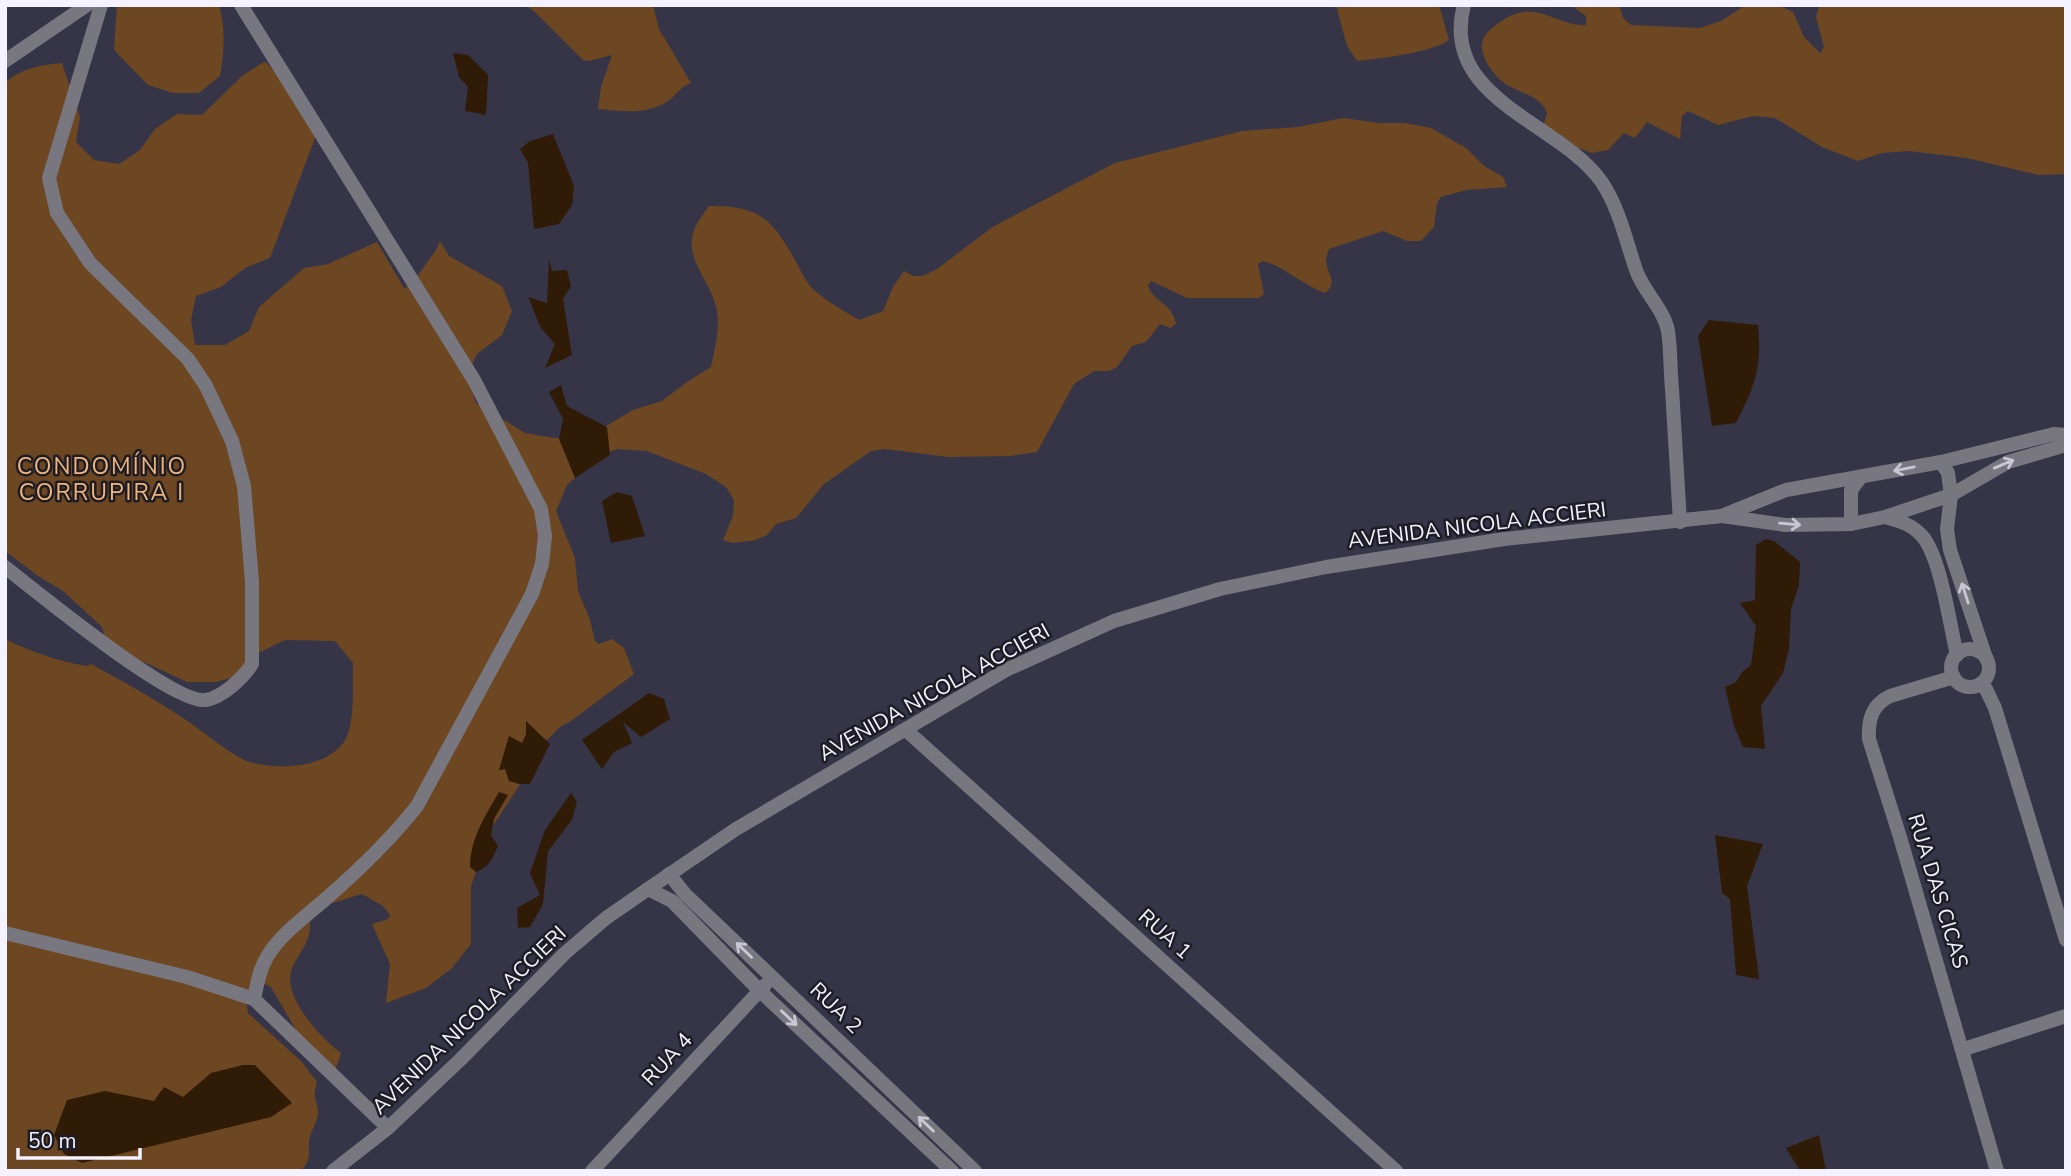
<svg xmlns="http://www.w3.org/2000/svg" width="2071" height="1176" font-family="'Nunito Sans',sans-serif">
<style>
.green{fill:#6c4722}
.water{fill:#301b07}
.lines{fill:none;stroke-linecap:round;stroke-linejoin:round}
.minor{stroke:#787780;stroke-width:14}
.tertiary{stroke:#787780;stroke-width:14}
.oneway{stroke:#c8c7d2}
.labels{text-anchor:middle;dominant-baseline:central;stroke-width:5;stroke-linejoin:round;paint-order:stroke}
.street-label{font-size:21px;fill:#f3f2fe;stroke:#1e1d26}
.neighbourhood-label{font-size:23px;letter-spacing:2px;fill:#f0b47d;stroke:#1e1d26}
</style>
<rect width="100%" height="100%" fill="#363547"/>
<!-- green -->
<g class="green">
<path d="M 117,5 L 219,5 C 226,30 224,51 220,76 L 199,93 L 173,93 L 148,85 L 114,50 Z"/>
<path d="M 525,5 L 653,5 L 659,29 L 691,83 C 680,86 675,98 665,103 C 644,115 621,111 598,109 L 601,87 L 612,55 L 589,61 L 583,60 L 535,12 Z"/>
<path d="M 1336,5 L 1439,5 L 1449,40 C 1434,52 1378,59 1357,61 L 1347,46 Z"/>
<path d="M 1571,5 L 1619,5 L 1623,18 L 1631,25 L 1700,28 L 1721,21 L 1744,6 L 1778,5 L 1793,12 L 1804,37 L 1820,53 L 1824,47 L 1816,17 L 1819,5 L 2066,5 L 2066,174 L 2038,175 L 1967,158 L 1909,151 L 1882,153 L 1858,161 L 1822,147 L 1775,118 L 1753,116 L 1718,125 L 1688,111 L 1682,116 L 1680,139 L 1647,122 L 1635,138 L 1624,133 L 1608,150 L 1592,153 L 1544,136 L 1542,130 L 1547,113 C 1541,96 1523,94 1509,86 C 1494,78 1472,49 1487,33 C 1493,26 1509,15 1518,13 C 1544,7 1563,27 1586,25 L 1586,16 Z"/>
<path d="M 264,62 L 266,62 L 298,99 L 318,130 L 270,258 L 245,268 L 221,287 L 196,296 L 191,320 L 195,345 L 225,345 L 249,331 L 259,307 L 304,268 L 328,264 L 377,242 L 404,288 L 411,285 L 436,250 L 440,241 L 449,256 L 502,286 L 512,311 L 502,335 L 477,354 L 467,378 L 476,403 L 525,433 L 554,438 L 584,439 L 633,410 L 662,401 L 687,382 L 711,367 C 715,348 721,326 716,307 C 710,280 684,259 694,230 C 697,222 704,213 709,206 C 757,206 770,216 794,258 C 799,267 804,278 810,286 C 823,300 843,310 859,320 L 883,311 L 893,287 L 904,271 L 913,276 L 923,276 L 937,269 L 994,226 L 1115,163 L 1242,131 L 1298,127 L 1343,118 L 1379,123 L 1405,123 L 1431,128 L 1466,148 L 1484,166 L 1503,177 L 1507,187 L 1466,190 L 1441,197 L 1437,203 L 1434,227 L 1421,241 L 1407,241 L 1383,231 L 1329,249 C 1328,251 1326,258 1326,261 C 1327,274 1339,282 1325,293 C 1302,285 1285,267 1263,261 L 1258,264 L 1264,294 L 1259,298 L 1187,298 L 1151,281 L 1148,285 C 1153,303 1172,302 1176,324 L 1170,328 L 1160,324 L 1146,342 L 1132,346 L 1117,367 L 1109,371 L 1094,371 L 1074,384 L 1037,452 L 1009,456 L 949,457 L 885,449 L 871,451 L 824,484 L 796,518 L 776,524 L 767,535 L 756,540 L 732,543 L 723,540 L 733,516 L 734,500 L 726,487 L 706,474 L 647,451 L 617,449 L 603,454 L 567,485 L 556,511 L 575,558 L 578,591 L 590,620 L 595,641 L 599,644 L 612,639 L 624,648 L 634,674 L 571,721 L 561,726 L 537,750 L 527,774 L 492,827 L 471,886 L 471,944 L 451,969 L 426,988 L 386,1003 L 390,964 L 372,924 L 388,919 L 390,915 L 383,906 L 362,894 L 310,910 C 310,919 311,930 308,938 C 304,950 294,960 291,972 C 284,999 322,1039 341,1053 L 335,1071 L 304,1044 L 271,987 L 263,983 L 246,1000 L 248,1013 L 302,1062 L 317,1082 C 311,1101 319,1101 318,1114 C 317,1123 310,1132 309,1141 C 308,1154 312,1161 300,1171 L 5,1171 L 5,639 C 32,652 57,661 87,666 L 91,664 C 122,681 153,698 183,718 C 199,728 234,758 250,762 C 279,770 324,769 344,742 C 356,724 352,684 353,663 L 335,641 L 285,640 L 256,654 L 241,675 L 216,682 L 187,682 L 107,645 L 102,627 L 63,591 L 38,576 L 5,551 L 5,83 C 21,68 42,65 62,63 L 80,117 L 76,142 L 94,160 L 119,164 L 140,150 L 155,129 L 177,114 L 202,115 L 242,76 Z"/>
</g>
<!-- water -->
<g class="water">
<path d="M 453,53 L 468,55 L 488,75 L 486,115 L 465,111 L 468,87 L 459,77 Z"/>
<path d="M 553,134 L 574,186 L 572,205 L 559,224 L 534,229 L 528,163 L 520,149 L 530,141 Z"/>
<path d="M 549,259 L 552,271 L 567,270 L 571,286 L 563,299 L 572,355 L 545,368 L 555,344 L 541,328 L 528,297 L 547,303 Z"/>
<path d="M 1709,320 L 1758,325 C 1762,368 1755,385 1736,423 L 1712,426 L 1698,336 Z"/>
<path d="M 561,385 L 567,406 L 607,427 L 610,455 L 575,478 L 559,439 L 563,419 L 549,392 Z"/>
<path d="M 617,492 L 632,496 L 645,536 L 611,543 L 602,501 Z"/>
<path d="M 1766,539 L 1774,541 L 1800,562 L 1799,585 L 1791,609 L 1789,649 L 1783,673 L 1761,706 L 1765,749 L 1743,747 L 1734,726 L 1725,687 L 1736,682 L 1742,672 L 1751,665 L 1756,626 L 1740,603 L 1755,600 L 1756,545 Z"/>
<path d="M 649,693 L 664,699 L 670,719 L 641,737 L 623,722 L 632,743 L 614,752 L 602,769 L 582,740 Z"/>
<path d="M 526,721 L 550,744 L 530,784 L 519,784 L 509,781 L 505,769 L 499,770 L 509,736 L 522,743 L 526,734 Z"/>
<path d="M 499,792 L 508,795 L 494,819 L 491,836 L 498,846 C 493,858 489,867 476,872 L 470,867 C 470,839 485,816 499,792 Z"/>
<path d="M 571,793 L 577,802 L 572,820 L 548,851 L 543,904 L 530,927 L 518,928 L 517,908 L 540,895 L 530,873 L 545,830 Z"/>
<path d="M 1715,835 L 1763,844 L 1747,886 L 1759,979 L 1736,975 L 1730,899 L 1722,893 Z"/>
<path d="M 243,1065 L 255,1065 L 292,1103 L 271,1117 L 82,1163 L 64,1154 L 54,1135 L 67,1100 L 105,1091 L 154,1101 L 164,1087 L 183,1097 L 211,1073 Z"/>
<path d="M 1819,1135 L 1826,1171 L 1800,1171 L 1786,1148 Z"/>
</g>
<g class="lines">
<!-- minor -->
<g class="minor">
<path d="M 241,5 L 474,380 L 541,509 L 545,536 L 542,564 L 532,594 L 417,806 C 391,839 361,868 329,896 C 308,915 281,933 267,957 C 259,970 257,985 254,999 L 388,1128"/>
<path d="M 1464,5 C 1439,99 1559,122 1601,181 C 1619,207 1626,241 1636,270 C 1643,291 1664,309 1668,331 C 1671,350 1670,370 1672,389 C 1675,433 1677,478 1680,522"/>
<path d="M 5,61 L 87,5"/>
<path d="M 1951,495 L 1947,529 L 1950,550 L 1986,658"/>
<path d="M 1885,517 C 1900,521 1913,525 1923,537 C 1941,559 1950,626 1957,655"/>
<path d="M 5,567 C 37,592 174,705 206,700 C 223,697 243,678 252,664 L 252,581 L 244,486 L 232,441 L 206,386 L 188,359 L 90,263 L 57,213 L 49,178 L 101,5"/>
<circle cx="1970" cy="668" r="19"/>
<path d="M 1954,677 L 1890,696 C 1872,705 1868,719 1869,739 L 1900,837 L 1997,1171"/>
<path d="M 1980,684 L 1986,689 L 1995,708 L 2066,940"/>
<path d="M 906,730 L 1396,1171"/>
<path d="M 669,874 L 685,894 L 975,1171"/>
<path d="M 648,889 L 672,901 L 760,991 L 952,1171"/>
<path d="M 5,933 L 187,977 L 254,999"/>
<path d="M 1964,1049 L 2066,1016"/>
<path d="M 592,1171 L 765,985"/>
</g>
<!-- tertiary -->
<g class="tertiary">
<path d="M 1941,462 L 1948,473 L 1951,495"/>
<path d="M 1724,515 L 1786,490 L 1941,462 L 2054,434 L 2066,435"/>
<path d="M 1851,524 L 1851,490 L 1860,478"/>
<path d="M 333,1171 L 388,1128 L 461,1059 L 564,954 L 606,918 L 648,889 L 736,829 L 1006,670 L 1114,621 L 1220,589 L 1326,567 L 1504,539 L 1722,516 L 1785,525 L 1851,524 L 1885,517 L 1951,495 L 2008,462 L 2066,445"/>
</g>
</g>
<!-- one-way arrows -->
<defs><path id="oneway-shaft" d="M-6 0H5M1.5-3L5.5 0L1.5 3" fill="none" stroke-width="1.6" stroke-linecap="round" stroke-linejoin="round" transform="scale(1.75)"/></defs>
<g class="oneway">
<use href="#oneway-shaft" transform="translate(2004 464) rotate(-23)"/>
<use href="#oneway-shaft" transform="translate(1904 469) rotate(169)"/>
<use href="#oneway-shaft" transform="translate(1790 524) rotate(5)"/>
<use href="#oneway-shaft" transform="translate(1965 593) rotate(-108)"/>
<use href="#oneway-shaft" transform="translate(744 950) rotate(-136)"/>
<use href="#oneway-shaft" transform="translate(789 1018) rotate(43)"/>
<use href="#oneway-shaft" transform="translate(926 1124) rotate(-136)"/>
</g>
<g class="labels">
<!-- street labels -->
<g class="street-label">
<text transform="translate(1477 525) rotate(-7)">AVENIDA NICOLA ACCIERI</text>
<text transform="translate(934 692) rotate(-29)">AVENIDA NICOLA ACCIERI</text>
<text transform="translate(1938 891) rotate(73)">RUA DAS CICAS</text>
<text transform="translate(1165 934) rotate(42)">RUA 1</text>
<text transform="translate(836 1008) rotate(44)">RUA 2</text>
<text transform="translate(469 1020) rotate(-44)">AVENIDA NICOLA ACCIERI</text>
<text transform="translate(667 1059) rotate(-47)">RUA 4</text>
</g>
<!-- neighbourhood labels -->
<g class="neighbourhood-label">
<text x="102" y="466">CONDOMÍNIO<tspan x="102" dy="26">CORRUPIRA I</tspan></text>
</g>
</g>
<!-- border -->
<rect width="2071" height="1176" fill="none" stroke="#f3f2fe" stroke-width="14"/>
<!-- scale -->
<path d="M18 1148v10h122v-10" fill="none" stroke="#f3f2fe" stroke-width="3.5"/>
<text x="28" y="1148" font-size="21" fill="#f3f2fe" stroke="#1e1d26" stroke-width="5" paint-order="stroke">50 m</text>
</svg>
